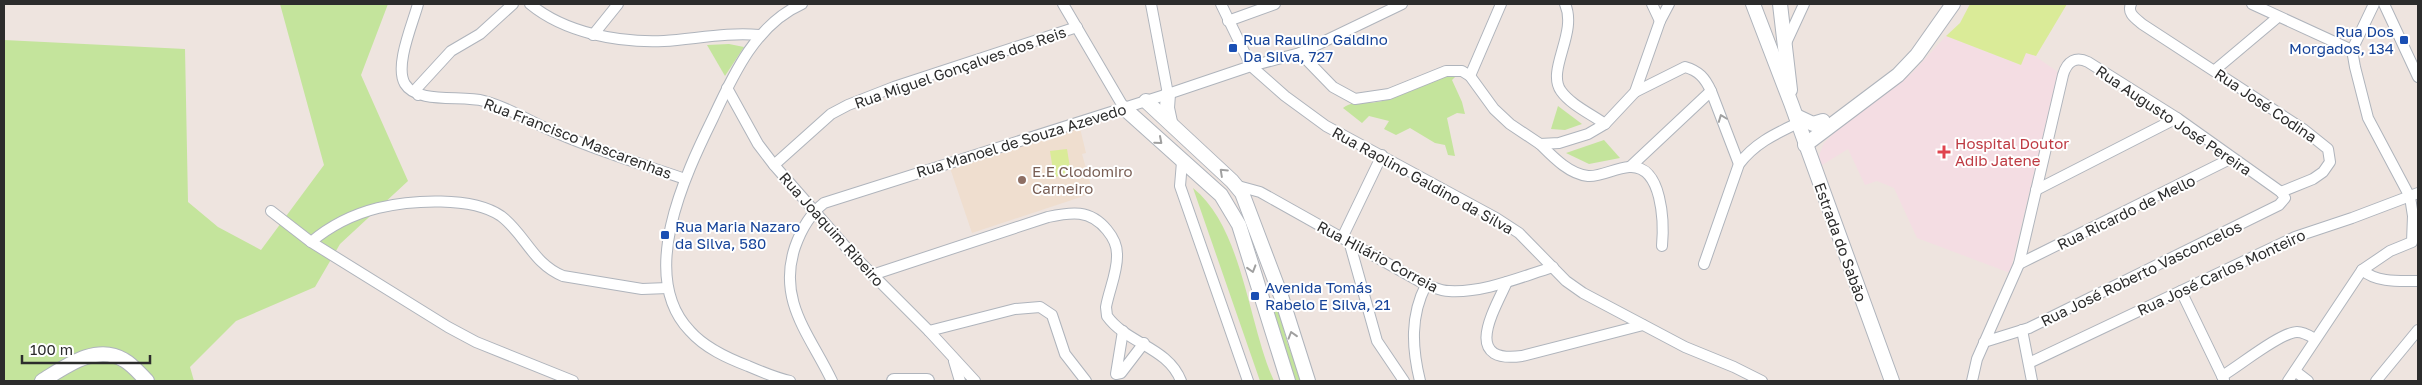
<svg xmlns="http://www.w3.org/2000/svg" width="2422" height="385" font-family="'Golos Text',sans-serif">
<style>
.education{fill:#efdecf}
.medical{fill:#f4dde3}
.green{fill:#c4e49c}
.pitch{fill:#daeb98}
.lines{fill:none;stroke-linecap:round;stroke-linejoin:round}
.street-casing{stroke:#afb4bc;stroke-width:12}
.secondary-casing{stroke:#afb4bc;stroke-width:16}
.street{stroke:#fff;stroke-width:10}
.secondary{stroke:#fff;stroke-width:14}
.oneway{stroke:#a0a0a0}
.transit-dot{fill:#1a4fb4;stroke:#fff;stroke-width:2}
.health-dot{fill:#e0444e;stroke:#fff;stroke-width:2}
.education-dot{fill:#8d6e63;stroke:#fff;stroke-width:2}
.labels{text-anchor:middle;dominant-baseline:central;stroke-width:4;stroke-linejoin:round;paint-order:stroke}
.transit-label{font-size:15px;fill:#164399;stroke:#fff;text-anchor:start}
.street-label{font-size:15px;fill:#2c2c2c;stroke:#fff}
.health-label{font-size:15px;fill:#be3a42;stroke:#fff;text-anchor:start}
.education-label{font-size:15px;fill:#785e54;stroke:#fff;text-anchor:start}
</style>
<rect width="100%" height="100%" fill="#eee4df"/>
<!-- education -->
<path class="education" d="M 1080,128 L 1086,153 L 1082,154 L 1093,193 L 972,233 L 950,168 Z"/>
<!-- medical -->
<path class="medical" d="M 1946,36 L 2020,65 L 2026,53 L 2032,54 L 2058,72 L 2010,273 L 1917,238 L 1894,188 L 1877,181 L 1865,185 L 1848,149 L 1819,167 L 1819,155 L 1824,143 L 1839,128 L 1911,74 Z"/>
<!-- green -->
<g class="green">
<path d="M 280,4 L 388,4 L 361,75 L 408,181 L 340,244 L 315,287 L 236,321 L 190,367 L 194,381 L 4,381 L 4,40 L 185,49 L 188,202 L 218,227 L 261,250 L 324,165 Z"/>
<path d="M 729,44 L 744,47 L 725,76 L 707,45 Z"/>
<path d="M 1459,73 L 1452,80 L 1462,102 L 1465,114 L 1457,113 L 1447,118 L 1455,156 L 1448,155 L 1445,145 L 1435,143 L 1410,128 L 1396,135 L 1384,129 L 1389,121 L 1369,116 L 1362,123 L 1343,108 C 1353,100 1364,104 1377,102 C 1406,97 1430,77 1459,73 Z"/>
<path d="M 1558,106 L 1582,124 L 1565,130 L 1551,129 Z"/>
<path d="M 1604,140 L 1620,158 L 1589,164 L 1566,153 Z"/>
<path d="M 1193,188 C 1243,228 1248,324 1274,381 L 1260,381 Z"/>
<path d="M 1277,304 L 1287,342 L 1302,381 L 1295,381 L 1291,373 L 1270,307 Z"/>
</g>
<!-- pitch -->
<g class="pitch">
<path d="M 1970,4 L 2067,4 L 2036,56 L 2026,53 L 2021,65 L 1946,36 L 1960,23 Z"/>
<path d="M 1067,149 L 1071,174 L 1054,177 L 1050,151 Z"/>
</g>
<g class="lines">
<defs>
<g id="street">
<path d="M 418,4 C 413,23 394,66 405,84 C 417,104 462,95 484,101 C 508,107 527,120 550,130 C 592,149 641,164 685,179"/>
<path d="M 530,4 C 565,33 619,43 664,41 C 695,39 728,32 759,35"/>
<path d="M 1063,4 L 1124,108"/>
<path d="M 1151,4 L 1168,94"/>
<path d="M 1221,4 L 1251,66 L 1285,96 L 1326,126 L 1496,218 L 1519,233 L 1566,281 L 1583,293 L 1685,347 L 1734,367 L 1762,381"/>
<path d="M 1565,4 C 1578,33 1546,70 1561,91 C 1571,105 1591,114 1605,124"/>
<path d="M 1652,4 L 1660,21"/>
<path d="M 2131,4 C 2127,13 2135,18 2142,24 L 2303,129 L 2328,149 L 2330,162 L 2323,172 L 2313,179 L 2281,192"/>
<path d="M 2252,4 L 2352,50"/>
<path d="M 2384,4 L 2418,77"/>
<path d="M 1228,21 L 1275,4"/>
<path d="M 593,35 L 618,4"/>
<path d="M 1786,43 L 1804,4"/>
<path d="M 1300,53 L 1333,87 L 1355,99 L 1389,94 L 1446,71 L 1462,71 L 1470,76 L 1494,109 L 1510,124 L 1540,144 L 1559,143 L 1588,134 L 1605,124 L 1635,92 L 1660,21 L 1669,4"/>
<path d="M 2215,70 L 2278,17"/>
<path d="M 1470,76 L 1501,4"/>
<path d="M 727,88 L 758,144 L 774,165 L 852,254 L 929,331 L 975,381"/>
<path d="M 1635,92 L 1685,67 C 1699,71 1705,78 1711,91 L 1739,164"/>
<path d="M 418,95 L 417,88 L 451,51 L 480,34 L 513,4"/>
<path d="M 1540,144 C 1553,157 1569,174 1588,176 C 1601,177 1615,168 1629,167 C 1663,164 1664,224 1662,246"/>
<path d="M 1182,162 L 1180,186 L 1248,381"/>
<path d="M 774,165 L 831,114 L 848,105 L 894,87 L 1077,27"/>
<path d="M 1630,167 L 1711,91"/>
<path d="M 1238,186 L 1260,192 L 1426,285 C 1433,287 1441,291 1449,291 C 1484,293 1520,277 1553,267"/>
<path d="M 2036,190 L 2177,118"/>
<path d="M 271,211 L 311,242 L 448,327 L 476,342 L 573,381"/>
<path d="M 1342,238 L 1382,155"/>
<path d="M 1349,241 L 1377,341 L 1404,381"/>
<path d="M 311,242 C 330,226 354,214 378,208 C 411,200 472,196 501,216 C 525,234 533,264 563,276 L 642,289 L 668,288"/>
<path d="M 1704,264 L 1739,164 C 1755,143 1775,134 1798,123"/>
<path d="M 2019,264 L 2232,158"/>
<path d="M 2362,270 C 2377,283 2400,281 2418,281"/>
<path d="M 872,275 L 1048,217 C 1071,212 1090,209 1107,230 C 1112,236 1117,245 1117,254 C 1118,271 1109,290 1106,307 L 1107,316 C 1127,344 1168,347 1181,381"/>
<path d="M 1507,282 C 1493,312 1462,364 1522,356 L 1643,325"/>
<path d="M 2181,291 L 2224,380"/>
<path d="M 2022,330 L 2032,381"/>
<path d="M 929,331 L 1015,309 L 1040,307 L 1052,315 L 1065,354 L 1086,381"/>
<path d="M 1123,331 L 1116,374 L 1121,373 L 1144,343"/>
<path d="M 954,361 L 960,381"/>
<path d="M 2029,363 L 2295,237 L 2352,218 L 2418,193"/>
<path d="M 2295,371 L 2308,381"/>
<path d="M 2222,376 C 2239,366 2281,332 2297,332 C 2304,332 2310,336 2315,339"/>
<path d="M 790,381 C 776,378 762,372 748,366 C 727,358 705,348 690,331 C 637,276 685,175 713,118 C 733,75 756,24 802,4"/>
<path d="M 832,381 C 810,335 777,301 795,247 C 801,230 810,214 824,203 L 1168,94 L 1251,66 L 1300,53 L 1402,4"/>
<path d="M 1420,381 C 1412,348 1410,316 1426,285"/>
<path d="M 1972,381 L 1977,359 L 2019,264 L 2063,75 C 2067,61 2076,56 2088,62 L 2177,118 L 2281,192 L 2285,198 L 2279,205 L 2029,328 L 1984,342"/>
<path d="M 2288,381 L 2362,270 L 2390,251 L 2412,242 L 2413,216 L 2410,197 L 2368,118 L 2355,67 L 2352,50 L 2374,4"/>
<path d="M 2376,381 L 2418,330"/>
</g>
<g id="secondary">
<path d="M 1753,4 L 1791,103 L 1892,381"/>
<path d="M 1780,4 L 1790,90"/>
<path d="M 1168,94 L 1167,108 L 1170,122"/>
<path d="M 1146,101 L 1232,181 L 1242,193 L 1281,296 L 1308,381"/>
<path d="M 1124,108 L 1221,195 L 1239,225 L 1288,381"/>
<path d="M 1796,116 L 1813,124 L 1823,121"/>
<path d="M 1805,145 L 1898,75 L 1917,55 L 1953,4"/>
<path d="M 42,381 C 65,367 96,343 124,360 C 133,365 140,374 147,381"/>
<path d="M 894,381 L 927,381"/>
</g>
</defs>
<!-- street casing -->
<use href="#street" class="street-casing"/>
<!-- secondary casing -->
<use href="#secondary" class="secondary-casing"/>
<!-- street -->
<use href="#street" class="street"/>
<!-- secondary -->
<use href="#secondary" class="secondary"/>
</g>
<!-- one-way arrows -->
<defs><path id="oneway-chevron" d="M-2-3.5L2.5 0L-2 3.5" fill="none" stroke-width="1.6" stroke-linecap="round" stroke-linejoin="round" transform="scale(1.25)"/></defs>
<g class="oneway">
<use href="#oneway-chevron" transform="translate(1722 118) rotate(-111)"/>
<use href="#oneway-chevron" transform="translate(1159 141) rotate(41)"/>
<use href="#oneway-chevron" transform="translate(1223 172) rotate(-137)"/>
<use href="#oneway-chevron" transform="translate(1252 269) rotate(73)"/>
<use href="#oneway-chevron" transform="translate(1292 335) rotate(-107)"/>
</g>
<!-- markers -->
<g class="transit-dot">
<rect x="2399" y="35" width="10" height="10" rx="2.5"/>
<rect x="1228" y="43" width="10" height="10" rx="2.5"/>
<rect x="660" y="230" width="10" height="10" rx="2.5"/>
<rect x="1250" y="291" width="10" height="10" rx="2.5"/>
</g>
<path class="health-dot" d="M1941.5 144.5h5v5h5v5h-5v5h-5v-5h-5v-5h5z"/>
<circle class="education-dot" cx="1022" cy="180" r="5"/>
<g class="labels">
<!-- transit labels -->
<g class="transit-label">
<text x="2394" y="31" text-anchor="end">Rua Dos<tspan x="2394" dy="17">Morgados, 134</tspan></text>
<text x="1243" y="39">Rua Raulino Galdino<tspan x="1243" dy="17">Da Silva, 727</tspan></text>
<text x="675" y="226">Rua Maria Nazaro<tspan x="675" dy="17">da Silva, 580</tspan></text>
<text x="1265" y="287">Avenida Tomás<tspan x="1265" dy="17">Rabelo E Silva, 21</tspan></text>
</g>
<!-- street labels -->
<g class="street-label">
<text transform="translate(960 67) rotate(-19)">Rua Miguel Gonçalves dos Reis</text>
<text transform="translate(2266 105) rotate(34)">Rua José Codina</text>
<text transform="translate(2174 120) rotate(34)">Rua Augusto José Pereira</text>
<text transform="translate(578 138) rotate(21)">Rua Francisco Mascarenhas</text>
<text transform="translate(1021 140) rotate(-17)">Rua Manoel de Souza Azevedo</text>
<text transform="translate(1423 180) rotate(29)">Rua Raolino Galdino da Silva</text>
<text transform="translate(2126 212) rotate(-26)">Rua Ricardo de Mello</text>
<text transform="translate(832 229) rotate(48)">Rua Joaquim Ribeiro</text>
<text transform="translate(1841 242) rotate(70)">Estrada do Sabão</text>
<text transform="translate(1378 256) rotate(28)">Rua Hilário Correia</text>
<text transform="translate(2221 272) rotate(-25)">Rua José Carlos Monteiro</text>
<text transform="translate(2141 273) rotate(-26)">Rua José Roberto Vasconcelos</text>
</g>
<!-- health labels -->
<g class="health-label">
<text x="1955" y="143">Hospital Doutor<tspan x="1955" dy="17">Adib Jatene</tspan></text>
</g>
<!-- education labels -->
<g class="education-label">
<text x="1032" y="171">E.E Clodomiro<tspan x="1032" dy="17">Carneiro</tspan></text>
</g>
</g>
<!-- border -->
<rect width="2422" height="385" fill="none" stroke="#2c2c2c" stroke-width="10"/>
<!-- scale -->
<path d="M22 355v8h128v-8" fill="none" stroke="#2c2c2c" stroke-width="2.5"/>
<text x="30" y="355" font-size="15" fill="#2c2c2c" stroke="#ffffff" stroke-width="4" paint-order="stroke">100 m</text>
</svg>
